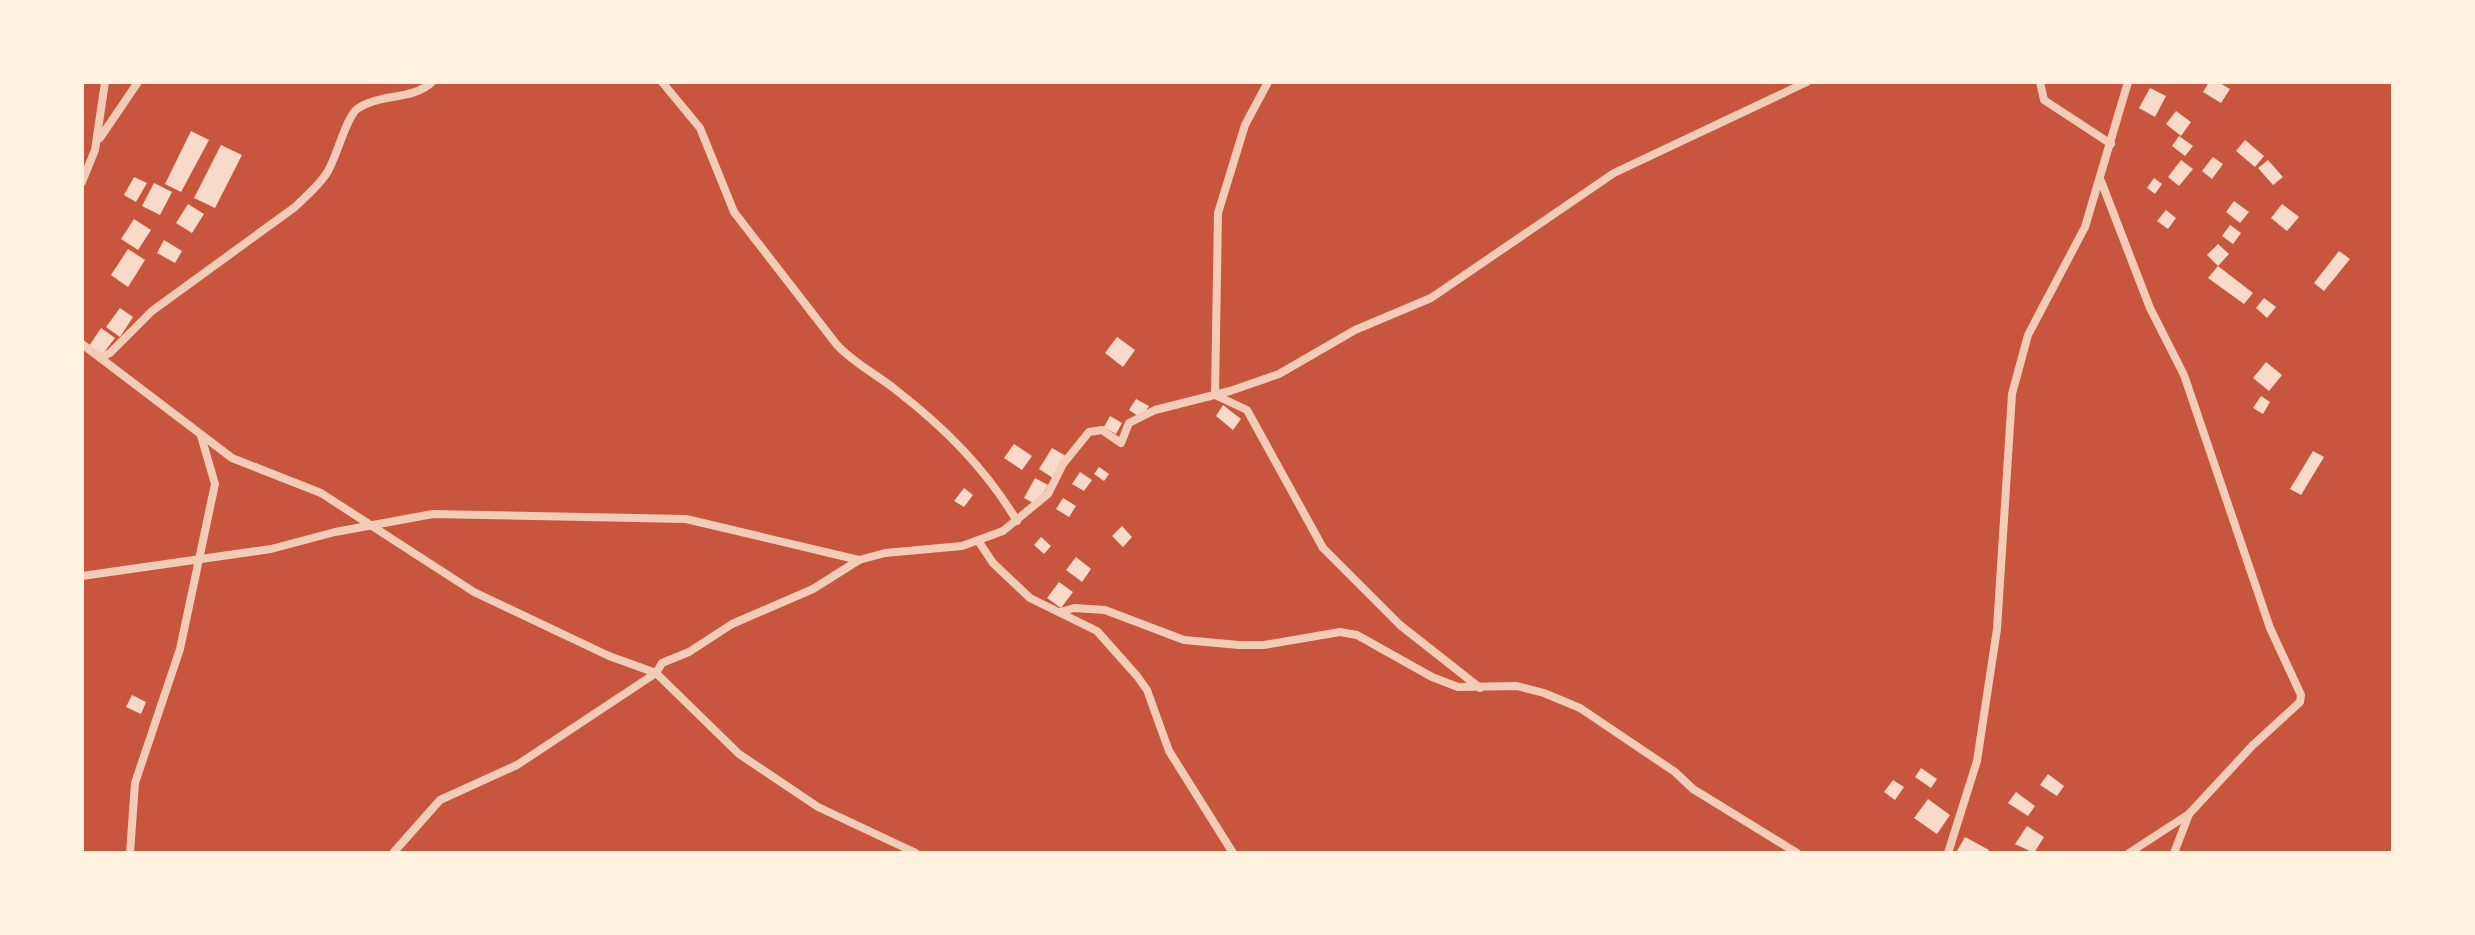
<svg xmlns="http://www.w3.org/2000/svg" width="2475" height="935" font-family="Cabin,sans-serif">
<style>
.building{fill:#f7dbc8}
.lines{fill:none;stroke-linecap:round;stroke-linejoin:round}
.minor{stroke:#f1ccb7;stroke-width:8}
</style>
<rect width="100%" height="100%" fill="#c8553d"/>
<!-- building -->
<g class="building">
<path d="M 2209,82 L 2218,82 L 2230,89 L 2221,103 L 2203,92 Z"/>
<path d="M 2150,88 L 2166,96 L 2155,117 L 2139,108 Z"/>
<path d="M 2176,111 L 2191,122 L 2181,136 L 2166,124 Z"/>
<path d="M 191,131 L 209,140 L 181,192 L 165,184 Z"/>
<path d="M 2179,136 L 2193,146 L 2185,156 L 2172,146 Z"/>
<path d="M 2245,140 L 2264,156 L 2255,167 L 2236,151 Z"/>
<path d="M 221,145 L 242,155 L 215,208 L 194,198 Z"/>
<path d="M 2213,157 L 2223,164 L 2212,179 L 2202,171 Z"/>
<path d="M 2181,160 L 2193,169 L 2179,186 L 2168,177 Z"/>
<path d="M 2268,160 L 2283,177 L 2273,185 L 2258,168 Z"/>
<path d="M 134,177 L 147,183 L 136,202 L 124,195 Z"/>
<path d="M 2154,178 L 2162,184 L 2155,194 L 2147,188 Z"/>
<path d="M 154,183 L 172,192 L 160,215 L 142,206 Z"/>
<path d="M 2234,201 L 2249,212 L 2240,223 L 2226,212 Z"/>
<path d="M 188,204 L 204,214 L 192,233 L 176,223 Z"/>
<path d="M 2282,204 L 2299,217 L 2287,231 L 2271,218 Z"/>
<path d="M 2166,210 L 2176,218 L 2168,229 L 2157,221 Z"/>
<path d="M 134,219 L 151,230 L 138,250 L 121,239 Z"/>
<path d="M 2230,225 L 2241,233 L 2233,244 L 2222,236 Z"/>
<path d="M 164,240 L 182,251 L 175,263 L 157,253 Z"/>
<path d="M 2218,244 L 2229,254 L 2218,266 L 2207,255 Z"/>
<path d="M 128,249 L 145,260 L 128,287 L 111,275 Z"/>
<path d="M 2339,251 L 2350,259 L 2324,291 L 2314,283 Z"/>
<path d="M 2218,266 L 2253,293 L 2244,304 L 2208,278 Z"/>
<path d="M 2264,298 L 2276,307 L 2267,318 L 2256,308 Z"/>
<path d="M 120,308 L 133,317 L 120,337 L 106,327 Z"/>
<path d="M 101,328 L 115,338 L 102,355 L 89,346 Z"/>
<path d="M 1117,337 L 1135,350 L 1123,367 L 1105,353 Z"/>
<path d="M 2266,362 L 2282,375 L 2269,391 L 2253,378 Z"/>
<path d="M 2261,396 L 2270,402 L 2263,414 L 2253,408 Z"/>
<path d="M 1136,399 L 1149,406 L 1141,418 L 1129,410 Z"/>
<path d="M 1223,405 L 1241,419 L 1233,430 L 1216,416 Z"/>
<path d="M 1110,416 L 1122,423 L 1116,434 L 1104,427 Z"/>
<path d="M 1014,444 L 1032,456 L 1022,470 L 1004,458 Z"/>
<path d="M 1052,448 L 1066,456 L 1053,478 L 1039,469 Z"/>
<path d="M 2313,451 L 2324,457 L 2301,495 L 2290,489 Z"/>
<path d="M 1099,467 L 1109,474 L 1104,481 L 1094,474 Z"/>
<path d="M 1080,472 L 1092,480 L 1084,491 L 1072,484 Z"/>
<path d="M 1035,478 L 1048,485 L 1037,505 L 1024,498 Z"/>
<path d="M 964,488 L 973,495 L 964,507 L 954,501 Z"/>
<path d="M 1063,498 L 1076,506 L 1069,517 L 1056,509 Z"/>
<path d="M 1122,526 L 1132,537 L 1123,547 L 1112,536 Z"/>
<path d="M 1041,537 L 1051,546 L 1044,554 L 1034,545 Z"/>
<path d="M 1076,557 L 1091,569 L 1082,582 L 1066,570 Z"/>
<path d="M 1059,582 L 1073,592 L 1061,608 L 1047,598 Z"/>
<path d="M 132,695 L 146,702 L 141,714 L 126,707 Z"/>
<path d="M 1921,768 L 1937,779 L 1931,788 L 1915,777 Z"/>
<path d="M 2048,774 L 2064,786 L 2057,796 L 2040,785 Z"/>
<path d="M 1893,780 L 1904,787 L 1895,800 L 1884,792 Z"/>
<path d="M 2016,792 L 2035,806 L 2028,816 L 2008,803 Z"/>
<path d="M 1928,799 L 1950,815 L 1937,834 L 1914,818 Z"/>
<path d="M 2027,826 L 2044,837 L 2034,853 L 2015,844 Z"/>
<path d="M 1965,837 L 1989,850 L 1988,853 L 1957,851 Z"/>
</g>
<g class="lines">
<!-- minor -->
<g class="minor">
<path d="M 662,82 L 700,128 L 734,212 L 837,345 C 855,364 876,374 896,390 C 945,428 985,468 1017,521"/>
<path d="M 1268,82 L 1245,125 L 1218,213 L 1215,395 L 1247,410 L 1323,548 L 1400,625 L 1480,688"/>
<path d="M 2040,82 L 2044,100 L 2111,144"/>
<path d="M 100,138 L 138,82"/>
<path d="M 2101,181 L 2150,308 L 2184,375 L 2270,628 L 2301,695 L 2300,702 L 2252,746 L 2189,814 L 2129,853"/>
<path d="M 82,182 L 95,150 L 105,82"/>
<path d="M 82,344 L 232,458 L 321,493 L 474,592 L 609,656 L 656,673 L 739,754 L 818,807 L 916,853"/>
<path d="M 100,358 L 110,353 L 152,311 L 295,207 C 306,196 320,185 328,171 C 337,156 346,118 357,109 C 379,93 412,101 432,82"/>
<path d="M 979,542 L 993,563 L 1030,598 L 1097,631 L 1137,676 L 1147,690 L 1169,751 L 1233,853"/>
<path d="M 82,576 L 271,549 L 335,532 L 433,514 L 686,519 L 859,560"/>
<path d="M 1060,612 L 1074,608 L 1105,610 L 1184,640 L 1239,645 L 1264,645 L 1340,632 L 1357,635 L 1432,677 L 1458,687 L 1517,686 L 1544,693 L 1580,708 L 1675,772 L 1693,789 L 1797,853"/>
<path d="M 130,853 L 135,783 L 180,649 L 215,484 L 201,436"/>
<path d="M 393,853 L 440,800 L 517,765 L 656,673 L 662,663 L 689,652 L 732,624 L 813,589 L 859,560 L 885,553 L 962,546 L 1003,531 L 1048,494 L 1063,464 L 1089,432 L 1102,430 L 1121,443 L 1129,423 L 1155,410 L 1230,391 L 1279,374 L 1355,330 L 1431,298 L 1614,173 L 1807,82"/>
<path d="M 1948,853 L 1977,761 L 1997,629 L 2012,394 L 2028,335 L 2085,227 L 2128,82"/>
<path d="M 2174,853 L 2189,814"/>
</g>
</g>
<!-- border -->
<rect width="2475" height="935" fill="none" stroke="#fff3e0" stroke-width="168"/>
</svg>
